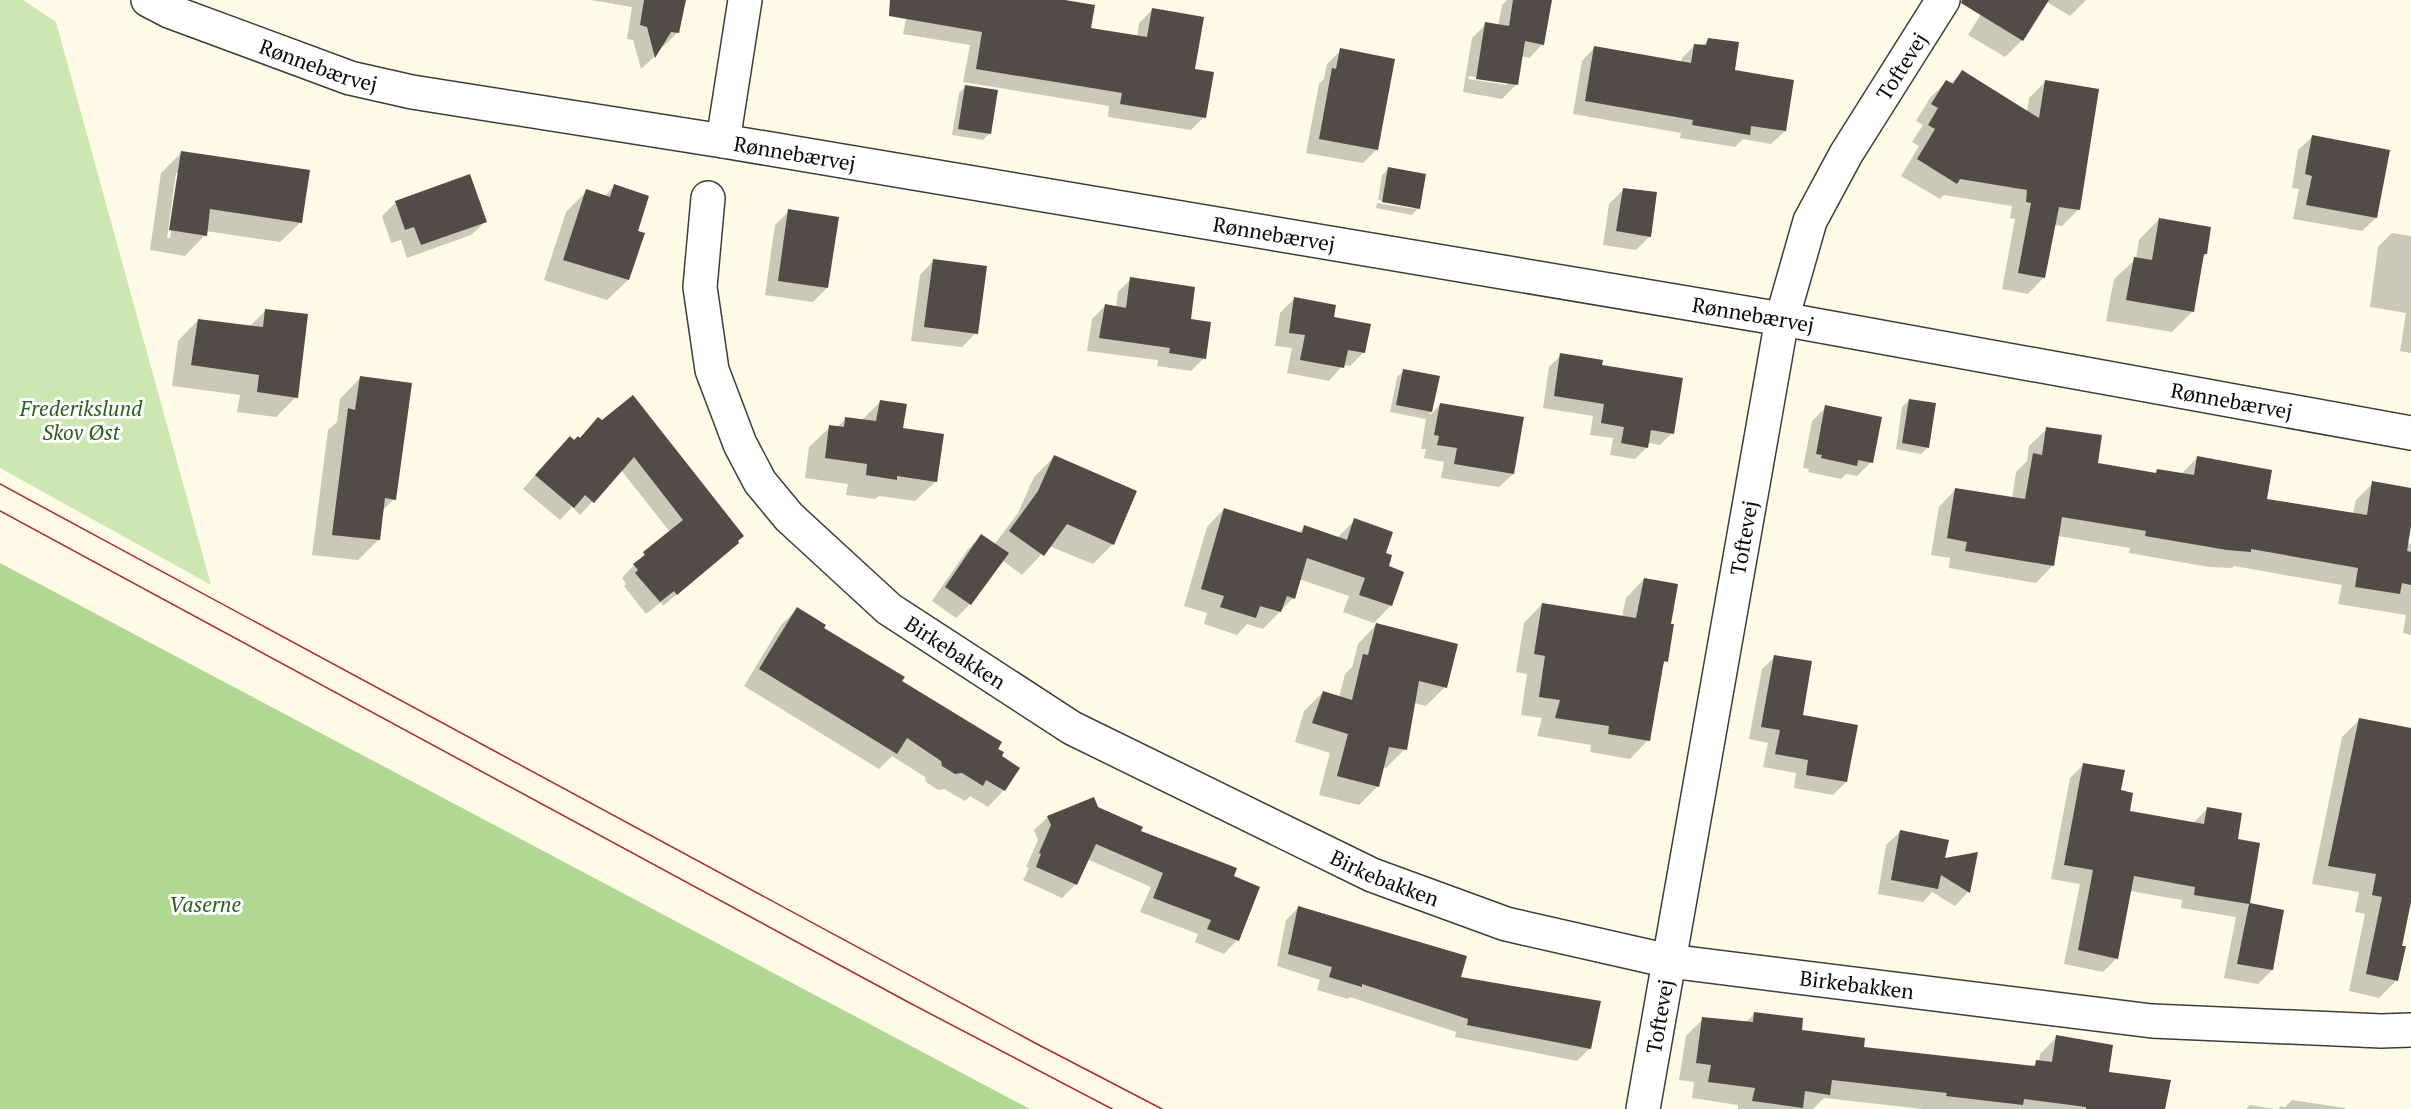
<svg xmlns="http://www.w3.org/2000/svg" width="2411" height="1109" font-family="'PT Serif',serif">
<style>
.green{fill:#cde7b3}
.forest{fill:#b1d892}
.shadow{fill:#0003;fill-rule:evenodd}
.building{fill:#524b47}
.lines{fill:none;stroke-linecap:round;stroke-linejoin:round}
.street-casing{stroke:#3d3d3d;stroke-width:36}
.street{stroke:#fff;stroke-width:33}
.tram{stroke:#b7252a;stroke-width:1.5}
.labels{text-anchor:middle;dominant-baseline:central;stroke-width:6;stroke-linejoin:round;paint-order:stroke}
.street-label{font-size:21px;fill:#0a0a0a;stroke:#fff}
.park-label{font-size:21px;font-style:italic;fill:#29601c;stroke:#fff}
</style>
<rect width="100%" height="100%" fill="#fffbe7"/>
<!-- green -->
<path class="green" d="M 0,0 L 23,0 L 56,22 L 211,585 L 0,468 Z"/>
<!-- forest -->
<path class="forest" d="M 0,563 L 1030,1109 L 0,1109 Z"/>
<!-- shadow -->
<g class="shadow">
<path d="M 591,0 L 684,0 L 678,32 L 664,46 L 661,46 L 654,57 L 641,69 L 633,40 L 627,39 L 632,7 Z"/>
<path d="M 910,0 L 1046,0 L 1089,29 L 1137,37 L 1139,23 L 1153,9 L 1194,70 L 1204,117 L 1191,130 L 1108,117 L 1109,106 L 963,82 L 970,45 L 903,34 Z"/>
<path d="M 1507,0 L 1550,0 L 1543,44 L 1529,58 L 1521,56 L 1516,85 L 1502,99 L 1463,92 L 1472,38 L 1486,24 L 1498,26 L 1502,5 ZM 1469,76 L 1507,82 L 1507,85 L 1468,79 Z"/>
<path d="M 1990,0 L 2086,0 L 2070,16 L 2047,2 L 2022,40 L 2005,57 L 1968,35 Z"/>
<path d="M 1708,40 L 1785,131 L 1771,144 L 1743,139 L 1735,147 L 1680,138 L 1681,133 L 1573,114 L 1582,61 L 1595,47 L 1681,63 L 1682,58 L 1695,45 L 1702,46 Z"/>
<path d="M 1341,50 L 1376,150 L 1363,163 L 1306,153 L 1319,84 L 1324,79 L 1327,64 Z"/>
<path d="M 1962,72 L 2027,112 L 2029,98 L 2045,82 L 2079,209 L 2062,226 L 2054,225 L 2044,277 L 2028,294 L 2002,289 L 2015,219 L 2010,218 L 2012,206 L 1944,195 L 1940,199 L 1901,176 L 1919,146 L 1912,142 L 1923,125 L 1916,121 L 1930,98 L 1946,82 L 1950,84 Z"/>
<path d="M 966,86 L 990,133 L 983,140 L 952,135 L 959,93 Z"/>
<path d="M 2312,137 L 2376,218 L 2362,231 L 2293,219 L 2299,189 L 2292,188 L 2298,150 Z"/>
<path d="M 182,152 L 301,222 L 280,242 L 206,231 L 205,235 L 185,256 L 150,250 L 161,173 ZM 176,173 L 180,173 L 170,238 L 167,238 Z"/>
<path d="M 1389,168 L 1418,208 L 1412,215 L 1376,208 L 1377,203 L 1415,209 L 1415,206 L 1378,200 L 1382,175 Z"/>
<path d="M 614,186 L 636,232 L 643,234 L 628,280 L 607,300 L 544,280 L 566,212 L 587,191 L 604,197 Z"/>
<path d="M 1623,190 L 1650,236 L 1636,250 L 1603,245 L 1609,204 Z"/>
<path d="M 396,202 L 485,222 L 471,235 L 407,258 L 401,240 L 391,243 L 382,216 Z"/>
<path d="M 789,211 L 827,288 L 813,302 L 765,295 L 775,225 Z"/>
<path d="M 2159,219 L 2206,254 L 2201,258 L 2193,311 L 2172,332 L 2106,321 L 2114,279 L 2136,259 L 2139,240 Z"/>
<path d="M 2392,233 L 2411,236 L 2411,353 L 2400,351 L 2406,313 L 2370,307 L 2378,247 Z"/>
<path d="M 933,261 L 976,333 L 962,347 L 911,341 L 920,275 Z"/>
<path d="M 1131,279 L 1189,320 L 1204,358 L 1191,371 L 1157,366 L 1158,360 L 1087,351 L 1092,319 L 1105,306 L 1116,308 L 1118,292 Z"/>
<path d="M 1294,299 L 1332,318 L 1364,352 L 1350,366 L 1343,365 L 1329,381 L 1287,373 L 1292,348 L 1275,346 L 1280,313 Z"/>
<path d="M 266,310 L 296,397 L 276,417 L 237,412 L 240,395 L 172,386 L 178,341 L 198,320 L 249,327 Z"/>
<path d="M 1561,355 L 1600,366 L 1672,433 L 1660,445 L 1648,443 L 1647,447 L 1635,459 L 1610,455 L 1613,438 L 1590,435 L 1593,416 L 1543,408 L 1549,367 Z"/>
<path d="M 1404,371 L 1438,377 L 1430,415 L 1440,405 L 1513,474 L 1499,487 L 1441,478 L 1444,462 L 1424,458 L 1426,449 L 1421,449 L 1426,419 L 1390,412 L 1397,377 Z"/>
<path d="M 360,378 L 394,499 L 382,511 L 378,540 L 358,560 L 312,555 L 328,430 L 337,422 L 340,399 Z"/>
<path d="M 1909,400 L 1928,447 L 1921,454 L 1896,449 L 1902,407 Z"/>
<path d="M 880,402 L 902,429 L 936,481 L 915,501 L 879,496 L 875,499 L 846,495 L 848,484 L 805,478 L 809,447 L 830,427 L 836,428 L 846,419 L 861,421 Z"/>
<path d="M 1826,407 L 1871,462 L 1857,476 L 1846,474 L 1841,479 L 1808,472 L 1809,469 L 1803,468 L 1812,421 Z"/>
<path d="M 598,419 L 737,543 L 663,606 L 661,602 L 646,614 L 624,586 L 626,584 L 622,578 L 644,554 L 670,532 L 621,470 L 580,515 L 572,507 L 560,520 L 523,489 L 557,451 L 579,439 Z"/>
<path d="M 2047,429 L 2096,465 L 2154,474 L 2158,471 L 2180,475 L 2197,458 L 2265,500 L 2353,514 L 2356,500 L 2373,483 L 2411,489 L 2411,517 L 2407,543 L 2411,544 L 2411,635 L 2403,633 L 2406,615 L 2338,604 L 2342,585 L 2234,566 L 2232,568 L 2209,567 L 2129,553 L 2130,548 L 2058,536 L 2053,565 L 2036,583 L 1949,568 L 1950,558 L 1931,555 L 1939,507 L 1956,489 L 2012,499 L 2016,472 L 2027,461 L 2029,446 Z"/>
<path d="M 1054,457 L 1113,544 L 1093,564 L 1049,546 L 1022,575 L 1002,560 L 970,604 L 956,618 L 932,601 L 968,549 L 982,536 L 994,545 L 1018,513 L 1034,477 Z"/>
<path d="M 1224,509 L 1298,533 L 1305,527 L 1337,538 L 1355,520 L 1384,554 L 1391,605 L 1374,623 L 1343,612 L 1349,596 L 1299,579 L 1293,598 L 1263,629 L 1247,624 L 1237,635 L 1204,624 L 1207,613 L 1184,606 L 1207,527 Z"/>
<path d="M 1644,579 L 1669,625 L 1666,661 L 1662,666 L 1648,740 L 1630,759 L 1590,752 L 1591,745 L 1537,736 L 1542,718 L 1521,715 L 1527,674 L 1516,672 L 1524,623 L 1542,604 L 1622,617 L 1626,598 Z"/>
<path d="M 797,609 L 996,749 L 1004,790 L 988,807 L 970,796 L 965,801 L 944,789 L 938,790 L 926,782 L 925,777 L 892,756 L 879,769 L 744,686 L 781,625 Z"/>
<path d="M 1376,625 L 1445,687 L 1426,706 L 1414,703 L 1405,749 L 1386,768 L 1383,767 L 1378,786 L 1359,805 L 1319,795 L 1330,753 L 1295,742 L 1304,711 L 1323,692 L 1339,697 L 1345,674 L 1352,667 L 1358,644 Z"/>
<path d="M 1775,657 L 1801,716 L 1846,782 L 1833,795 L 1794,788 L 1796,773 L 1763,767 L 1768,743 L 1749,739 L 1762,669 Z"/>
<path d="M 2360,719 L 2411,729 L 2411,891 L 2397,980 L 2379,998 L 2349,991 L 2365,914 L 2355,912 L 2359,892 L 2312,884 L 2342,737 Z"/>
<path d="M 2084,764 L 2119,791 L 2128,812 L 2193,823 L 2207,809 L 2236,840 L 2258,844 L 2248,905 L 2283,911 L 2272,970 L 2258,984 L 2224,978 L 2236,917 L 2181,908 L 2182,900 L 2130,891 L 2117,958 L 2103,972 L 2064,964 L 2080,884 L 2051,879 L 2070,778 Z"/>
<path d="M 1097,808 L 1139,832 L 1232,877 L 1237,940 L 1224,954 L 1195,942 L 1198,934 L 1140,912 L 1151,887 L 1087,859 L 1076,884 L 1062,898 L 1023,880 L 1029,868 L 1026,867 L 1038,840 L 1034,830 L 1048,817 Z"/>
<path d="M 1900,832 L 1943,860 L 1976,854 L 1968,892 L 1955,906 L 1932,892 L 1923,902 L 1878,894 L 1886,845 Z"/>
<path d="M 1299,907 L 1459,978 L 1590,1048 L 1577,1061 L 1455,1037 L 1456,1032 L 1350,997 L 1348,999 L 1317,990 L 1320,980 L 1277,966 L 1286,920 Z"/>
<path d="M 1755,1013 L 1800,1031 L 1863,1048 L 2031,1067 L 2039,1062 L 2040,1054 L 2057,1037 L 2107,1074 L 2164,1109 L 1922,1109 L 1824,1098 L 1813,1109 L 1738,1109 L 1738,1105 L 1692,1098 L 1694,1082 L 1679,1080 L 1686,1036 L 1703,1019 L 1745,1023 Z"/>
<path d="M 2292,1100 L 2345,1108 L 2345,1109 L 2278,1109 L 2281,1106 L 2285,1107 Z"/>
<path d="M 2250,1105 L 2275,1109 L 2246,1109 Z"/>
</g>
<!-- building -->
<g class="building">
<path d="M 644,0 L 686,0 L 679,33 L 671,32 L 655,58 L 647,27 L 640,25 Z"/>
<path d="M 890,0 L 1065,0 L 1095,5 L 1091,28 L 1147,37 L 1152,8 L 1204,17 L 1195,69 L 1214,72 L 1206,118 L 1120,104 L 1122,93 L 976,69 L 982,32 L 889,16 Z"/>
<path d="M 1513,0 L 1552,0 L 1544,45 L 1525,41 L 1518,85 L 1476,79 L 1485,22 L 1509,26 Z"/>
<path d="M 1962,0 L 2049,0 L 2023,41 L 1961,3 Z"/>
<path d="M 1708,38 L 1739,42 L 1735,70 L 1794,80 L 1786,131 L 1751,126 L 1750,135 L 1692,125 L 1693,120 L 1585,101 L 1594,46 L 1691,63 L 1694,44 L 1706,45 Z"/>
<path d="M 1340,48 L 1395,59 L 1378,150 L 1319,139 L 1332,68 L 1336,69 Z"/>
<path d="M 1962,70 L 2039,118 L 2045,80 L 2099,89 L 2080,210 L 2059,207 L 2045,278 L 2018,273 L 2031,203 L 2026,202 L 2027,190 L 1960,179 L 1957,184 L 1917,159 L 1935,129 L 1928,125 L 1938,108 L 1931,104 L 1946,80 L 1953,84 Z"/>
<path d="M 965,85 L 998,90 L 991,134 L 958,129 Z"/>
<path d="M 2312,135 L 2390,150 L 2377,218 L 2306,205 L 2312,176 L 2305,174 Z"/>
<path d="M 181,151 L 310,170 L 302,223 L 210,209 L 207,236 L 169,230 Z"/>
<path d="M 1388,167 L 1426,174 L 1420,209 L 1382,202 Z"/>
<path d="M 470,174 L 487,222 L 421,245 L 414,227 L 405,230 L 395,201 Z"/>
<path d="M 614,184 L 649,196 L 638,231 L 645,233 L 629,280 L 563,260 L 586,189 L 610,197 Z"/>
<path d="M 1623,188 L 1657,192 L 1651,237 L 1616,231 Z"/>
<path d="M 788,209 L 839,217 L 828,288 L 778,281 Z"/>
<path d="M 2159,218 L 2211,227 L 2207,254 L 2204,254 L 2194,312 L 2126,300 L 2134,257 L 2152,260 Z"/>
<path d="M 933,259 L 987,266 L 978,334 L 924,327 Z"/>
<path d="M 1130,277 L 1195,287 L 1191,319 L 1211,322 L 1206,359 L 1169,353 L 1170,348 L 1099,338 L 1105,304 L 1126,308 Z"/>
<path d="M 1294,297 L 1336,305 L 1334,317 L 1371,324 L 1365,353 L 1348,350 L 1344,368 L 1300,360 L 1305,335 L 1289,333 Z"/>
<path d="M 265,309 L 308,314 L 298,398 L 257,392 L 259,375 L 191,365 L 198,319 L 263,327 Z"/>
<path d="M 1560,353 L 1603,360 L 1602,365 L 1683,378 L 1674,434 L 1651,430 L 1648,448 L 1621,443 L 1624,427 L 1601,423 L 1604,404 L 1554,396 Z"/>
<path d="M 1403,369 L 1440,376 L 1432,412 L 1396,405 Z"/>
<path d="M 360,376 L 412,383 L 396,500 L 385,498 L 380,540 L 332,535 L 348,408 L 355,410 Z"/>
<path d="M 633,395 L 744,536 L 738,541 L 739,543 L 677,595 L 674,591 L 660,602 L 635,573 L 638,570 L 633,564 L 645,555 L 643,552 L 683,520 L 634,457 L 594,503 L 585,495 L 574,508 L 535,475 L 570,436 L 574,440 L 578,436 L 580,438 L 598,417 L 602,420 Z"/>
<path d="M 1909,399 L 1936,403 L 1929,448 L 1902,443 Z"/>
<path d="M 880,400 L 907,404 L 903,428 L 944,434 L 937,482 L 897,476 L 897,480 L 866,475 L 867,464 L 825,458 L 829,425 L 844,427 L 845,417 L 876,421 Z"/>
<path d="M 1440,403 L 1524,417 L 1514,474 L 1454,464 L 1457,448 L 1437,445 L 1439,436 L 1434,435 Z"/>
<path d="M 1825,405 L 1882,417 L 1873,463 L 1858,460 L 1857,466 L 1821,458 L 1822,455 L 1816,454 Z"/>
<path d="M 2046,427 L 2102,435 L 2098,463 L 2156,473 L 2157,469 L 2194,475 L 2197,456 L 2272,470 L 2267,499 L 2367,515 L 2372,481 L 2411,488 L 2411,526 L 2407,551 L 2411,552 L 2411,585 L 2402,583 L 2400,594 L 2355,587 L 2358,568 L 2251,549 L 2251,552 L 2227,550 L 2145,536 L 2146,531 L 2062,517 L 2054,566 L 1965,551 L 1967,542 L 1947,538 L 1955,488 L 2025,499 L 2033,453 L 2042,455 Z"/>
<path d="M 1054,455 L 1137,491 L 1114,545 L 1067,524 L 1044,556 L 1009,531 L 1038,491 Z"/>
<path d="M 1224,508 L 1302,533 L 1304,525 L 1347,540 L 1354,518 L 1393,532 L 1386,553 L 1392,555 L 1389,566 L 1404,572 L 1392,606 L 1359,595 L 1365,578 L 1307,558 L 1295,599 L 1287,596 L 1281,612 L 1260,606 L 1256,618 L 1220,607 L 1224,596 L 1201,589 Z"/>
<path d="M 981,534 L 1009,553 L 971,605 L 945,587 Z"/>
<path d="M 1644,578 L 1678,584 L 1671,624 L 1674,624 L 1668,662 L 1664,661 L 1650,741 L 1608,734 L 1609,726 L 1555,718 L 1560,700 L 1539,697 L 1545,656 L 1534,654 L 1542,603 L 1636,618 Z"/>
<path d="M 797,607 L 826,625 L 824,628 L 905,677 L 902,681 L 1002,742 L 998,749 L 1004,752 L 1002,756 L 1020,768 L 1005,791 L 986,780 L 983,786 L 962,773 L 955,774 L 942,766 L 941,761 L 907,738 L 897,754 L 759,669 Z"/>
<path d="M 1376,623 L 1458,644 L 1447,688 L 1419,681 L 1407,750 L 1389,747 L 1379,787 L 1337,776 L 1348,734 L 1312,723 L 1323,691 L 1352,700 L 1363,654 L 1368,655 Z"/>
<path d="M 1774,655 L 1812,661 L 1803,715 L 1858,725 L 1847,782 L 1806,775 L 1808,760 L 1775,754 L 1780,730 L 1761,727 Z"/>
<path d="M 2359,718 L 2411,728 L 2411,902 L 2402,946 L 2406,946 L 2398,981 L 2366,974 L 2382,897 L 2372,895 L 2376,874 L 2328,866 Z"/>
<path d="M 2083,763 L 2125,770 L 2121,790 L 2133,793 L 2130,811 L 2204,824 L 2207,807 L 2242,813 L 2238,839 L 2260,843 L 2250,903 L 2284,910 L 2273,970 L 2237,964 L 2249,904 L 2194,895 L 2195,887 L 2134,876 L 2118,959 L 2078,950 L 2093,870 L 2064,865 Z"/>
<path d="M 1094,797 L 1098,807 L 1143,827 L 1141,831 L 1237,868 L 1234,876 L 1260,887 L 1239,941 L 1207,929 L 1211,920 L 1153,898 L 1163,873 L 1096,844 L 1077,885 L 1036,867 L 1041,854 L 1039,853 L 1051,825 L 1047,816 Z"/>
<path d="M 1900,830 L 1949,840 L 1945,858 L 1978,852 L 1970,893 L 1941,875 L 1938,889 L 1891,880 Z"/>
<path d="M 1298,906 L 1467,956 L 1461,977 L 1601,1001 L 1591,1049 L 1467,1025 L 1468,1019 L 1362,984 L 1362,987 L 1329,977 L 1332,967 L 1288,954 Z"/>
<path d="M 1754,1012 L 1803,1018 L 1802,1030 L 1865,1038 L 1864,1047 L 2035,1066 L 2036,1060 L 2052,1062 L 2056,1035 L 2113,1045 L 2109,1072 L 2171,1080 L 2165,1109 L 2086,1109 L 2086,1107 L 2024,1099 L 2023,1105 L 1946,1096 L 1947,1093 L 1832,1080 L 1830,1095 L 1805,1091 L 1803,1108 L 1752,1101 L 1755,1088 L 1708,1082 L 1711,1065 L 1696,1063 L 1702,1017 L 1753,1022 Z"/>
</g>
<g class="lines">
<defs>
<g id="street">
<path id="s1" d="M 148,0 L 169,11 L 350,78 L 412,92 L 723,141 L 1782,319 L 2411,433"/>
<path d="M 723,141 L 745,0"/>
<path id="s2" d="M 708,198 L 700,287 L 712,370 L 740,444 L 760,482 L 789,517 L 889,609 L 1072,728 L 1372,875 L 1506,924 L 1669,961 L 2152,1021 L 2381,1031 L 2411,1030"/>
<path id="s3" d="M 1643,1109 L 1782,319 L 1810,221 L 1846,154 L 1943,0"/>
</g>
</defs>
<!-- street casing -->
<use href="#street" class="street-casing"/>
<!-- street -->
<use href="#street" class="street"/>
<!-- tram -->
<g class="tram">
<path d="M 0,484 L 1037,1044 L 1162,1109"/>
<path d="M 0,511 L 908,1002 L 1112,1109"/>
</g>
</g>
<g class="labels">
<!-- street labels -->
<g class="street-label">
<text stroke="none"><textPath href="#s1" startOffset="183">Rønnebærvej</textPath></text>
<text stroke="none"><textPath href="#s3" startOffset="1084">Toftevej</textPath></text>
<text stroke="none"><textPath href="#s1" startOffset="668">Rønnebærvej</textPath></text>
<text stroke="none"><textPath href="#s1" startOffset="1154">Rønnebærvej</textPath></text>
<text stroke="none"><textPath href="#s1" startOffset="1640">Rønnebærvej</textPath></text>
<text stroke="none"><textPath href="#s1" startOffset="2126">Rønnebærvej</textPath></text>
<text stroke="none"><textPath href="#s3" startOffset="580">Toftevej</textPath></text>
<text stroke="none"><textPath href="#s2" startOffset="556">Birkebakken</textPath></text>
<text stroke="none"><textPath href="#s2" startOffset="1042">Birkebakken</textPath></text>
<text stroke="none"><textPath href="#s2" startOffset="1528">Birkebakken</textPath></text>
<text stroke="none"><textPath href="#s3" startOffset="94">Toftevej</textPath></text>
</g>
<!-- park labels -->
<g class="park-label">
<text x="81" y="408">Frederikslund<tspan x="81" dy="24">Skov Øst</tspan></text>
<text x="205" y="904">Vaserne</text>
</g>
</g>
</svg>
